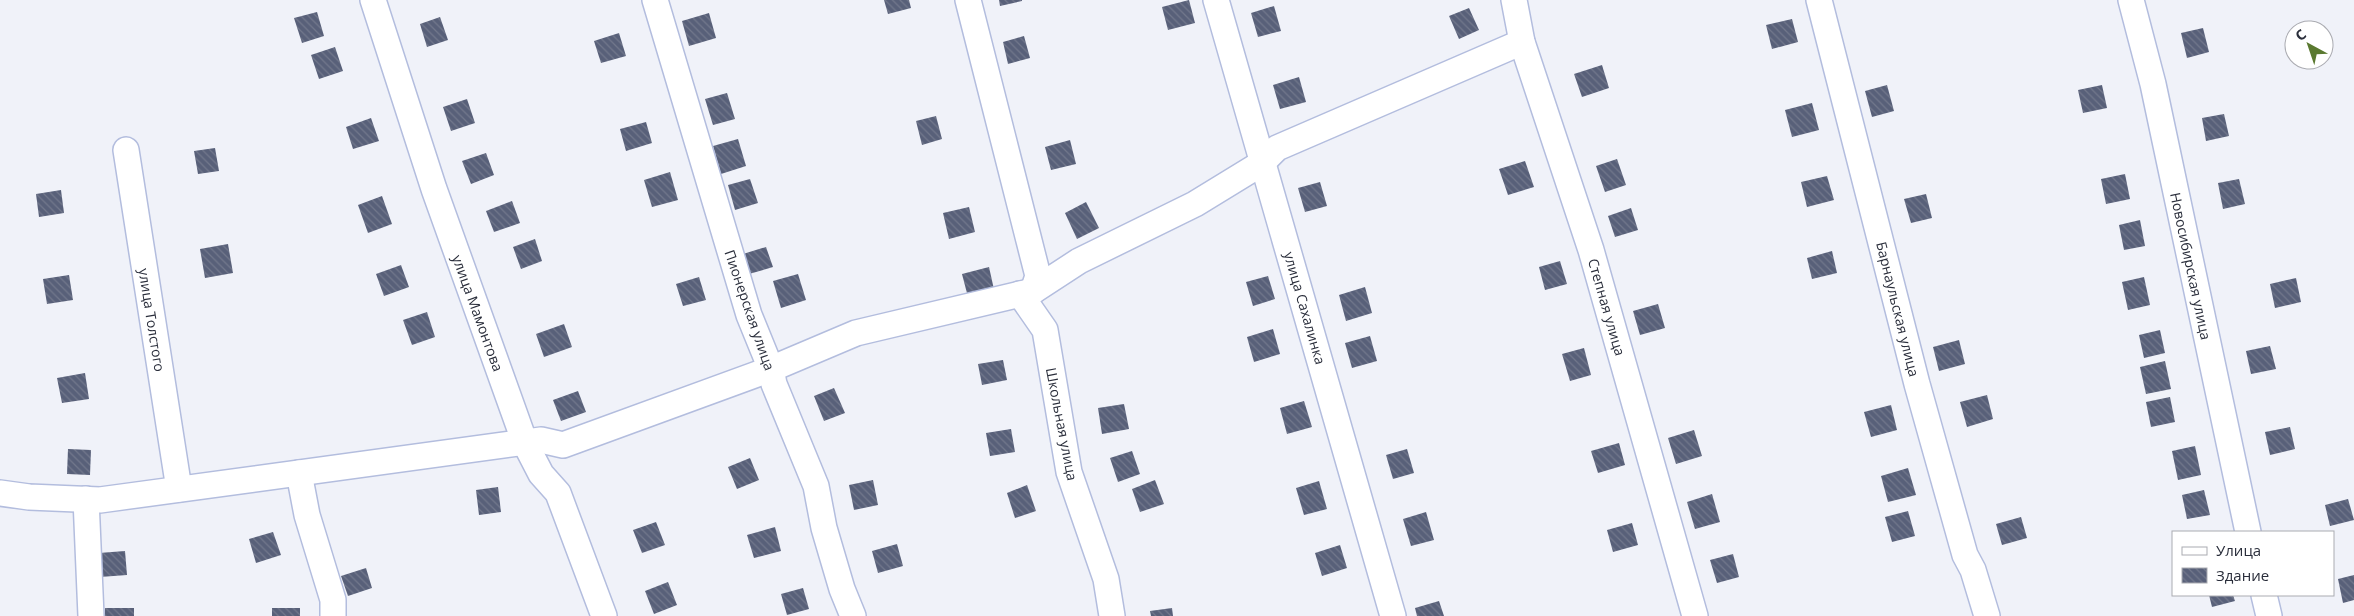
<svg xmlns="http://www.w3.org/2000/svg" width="2354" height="616" font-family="'Open Sans',sans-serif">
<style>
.building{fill:url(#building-back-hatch)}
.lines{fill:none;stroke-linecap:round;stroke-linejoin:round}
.minor-casing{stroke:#b3bdde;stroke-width:28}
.minor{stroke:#fff;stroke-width:25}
.labels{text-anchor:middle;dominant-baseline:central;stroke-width:5;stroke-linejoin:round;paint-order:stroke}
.street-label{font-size:14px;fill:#2a2e3b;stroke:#fff}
</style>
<defs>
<pattern id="building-back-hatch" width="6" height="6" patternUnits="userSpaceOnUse" patternTransform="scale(1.25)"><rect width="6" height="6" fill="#586079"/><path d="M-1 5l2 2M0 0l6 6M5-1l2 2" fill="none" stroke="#72788c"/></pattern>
</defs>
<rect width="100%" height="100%" fill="#f0f2f9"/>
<!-- building -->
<g class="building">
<path d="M 884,0 L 909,0 L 911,8 L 888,14 Z"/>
<path d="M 999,0 L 1022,0 L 1022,1 L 1000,6 Z"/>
<path d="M 1189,0 L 1195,23 L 1168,30 L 1162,7 Z"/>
<path d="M 1274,6 L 1281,31 L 1258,37 L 1251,13 Z"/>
<path d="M 1469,8 L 1479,30 L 1459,39 L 1449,16 Z"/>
<path d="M 317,12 L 324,36 L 302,43 L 294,18 Z"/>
<path d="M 709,13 L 716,38 L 689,46 L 682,21 Z"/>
<path d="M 440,17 L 448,40 L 427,47 L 420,24 Z"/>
<path d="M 1792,19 L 1798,42 L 1772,49 L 1766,25 Z"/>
<path d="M 2203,28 L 2209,52 L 2187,58 L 2181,33 Z"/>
<path d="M 619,33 L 626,56 L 601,63 L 594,41 Z"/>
<path d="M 1024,36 L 1030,58 L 1008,64 L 1003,42 Z"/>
<path d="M 335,47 L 343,71 L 319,79 L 311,55 Z"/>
<path d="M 1602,65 L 1609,88 L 1582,97 L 1574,74 Z"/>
<path d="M 1299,77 L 1306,102 L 1280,109 L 1273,85 Z"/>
<path d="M 1887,85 L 1894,111 L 1872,117 L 1865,91 Z"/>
<path d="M 2102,85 L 2107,108 L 2083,113 L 2078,90 Z"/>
<path d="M 727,93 L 735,119 L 713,125 L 705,99 Z"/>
<path d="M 467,99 L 475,123 L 451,131 L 443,107 Z"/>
<path d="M 1812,103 L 1819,130 L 1792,137 L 1785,110 Z"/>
<path d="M 2224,114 L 2229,136 L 2206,141 L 2202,118 Z"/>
<path d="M 936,116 L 942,139 L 922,145 L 916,121 Z"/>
<path d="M 371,118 L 379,141 L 353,149 L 346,127 Z"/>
<path d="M 646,122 L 652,143 L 626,151 L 620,129 Z"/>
<path d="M 738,139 L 746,166 L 721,174 L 713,146 Z"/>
<path d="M 1070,140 L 1076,164 L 1051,170 L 1045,147 Z"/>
<path d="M 215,148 L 219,171 L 198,174 L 194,151 Z"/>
<path d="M 486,153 L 494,175 L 471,184 L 462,161 Z"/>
<path d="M 1617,159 L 1626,185 L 1605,192 L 1596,166 Z"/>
<path d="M 1525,161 L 1534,187 L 1508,195 L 1499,169 Z"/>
<path d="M 670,172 L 678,200 L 652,207 L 644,180 Z"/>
<path d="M 2125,174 L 2130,199 L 2106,204 L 2101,179 Z"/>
<path d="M 1827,176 L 1834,200 L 1807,207 L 1801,182 Z"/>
<path d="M 750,179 L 758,203 L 735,210 L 728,185 Z"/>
<path d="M 2239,179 L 2245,204 L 2223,209 L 2218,183 Z"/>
<path d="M 1320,182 L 1327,206 L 1305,212 L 1298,188 Z"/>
<path d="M 61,190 L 64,213 L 39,217 L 36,194 Z"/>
<path d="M 1926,194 L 1932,218 L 1911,223 L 1904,199 Z"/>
<path d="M 382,196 L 392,224 L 368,233 L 358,205 Z"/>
<path d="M 512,201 L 520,223 L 494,232 L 486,211 Z"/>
<path d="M 1086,202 L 1099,228 L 1077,239 L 1065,213 Z"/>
<path d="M 969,207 L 975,232 L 949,239 L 943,213 Z"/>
<path d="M 1631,208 L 1638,230 L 1615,237 L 1608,216 Z"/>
<path d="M 2140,220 L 2145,246 L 2124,250 L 2119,225 Z"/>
<path d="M 535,239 L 542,261 L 521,269 L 513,247 Z"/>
<path d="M 228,244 L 233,273 L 205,278 L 200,249 Z"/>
<path d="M 766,247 L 773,267 L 749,274 L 743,254 Z"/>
<path d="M 1832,251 L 1837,273 L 1812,279 L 1807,258 Z"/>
<path d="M 1560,261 L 1567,284 L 1545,290 L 1539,267 Z"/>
<path d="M 401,265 L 409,287 L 384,296 L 376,274 Z"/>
<path d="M 989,267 L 995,294 L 969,301 L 962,274 Z"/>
<path d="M 798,274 L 806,300 L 781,308 L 773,281 Z"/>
<path d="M 69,275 L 73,300 L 47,304 L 43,279 Z"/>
<path d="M 1268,276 L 1275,299 L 1253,306 L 1246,282 Z"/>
<path d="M 699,277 L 706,300 L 683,306 L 676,284 Z"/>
<path d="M 2144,277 L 2150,305 L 2128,310 L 2122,282 Z"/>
<path d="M 2296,278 L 2301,302 L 2275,308 L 2270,284 Z"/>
<path d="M 1365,287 L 1372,313 L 1346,321 L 1339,295 Z"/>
<path d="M 1658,304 L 1665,328 L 1640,335 L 1633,311 Z"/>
<path d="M 427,312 L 435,337 L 412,345 L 403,320 Z"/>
<path d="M 564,324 L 572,347 L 544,357 L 536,334 Z"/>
<path d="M 1273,329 L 1280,354 L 1254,362 L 1247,337 Z"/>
<path d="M 2160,330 L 2165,353 L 2144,358 L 2139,335 Z"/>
<path d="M 1370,336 L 1377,361 L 1352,368 L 1345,343 Z"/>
<path d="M 1959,340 L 1965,364 L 1939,371 L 1933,347 Z"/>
<path d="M 2270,346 L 2276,369 L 2251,374 L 2246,351 Z"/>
<path d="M 1584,348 L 1591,375 L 1570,381 L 1562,354 Z"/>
<path d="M 1003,360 L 1007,380 L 982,385 L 978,364 Z"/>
<path d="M 2165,361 L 2171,389 L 2146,394 L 2140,367 Z"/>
<path d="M 85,373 L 89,399 L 62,403 L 57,378 Z"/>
<path d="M 834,388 L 845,413 L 824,421 L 814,396 Z"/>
<path d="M 578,391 L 586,412 L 561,421 L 553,400 Z"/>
<path d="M 1987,395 L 1993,419 L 1967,427 L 1960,402 Z"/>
<path d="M 2170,397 L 2175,422 L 2151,427 L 2146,402 Z"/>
<path d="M 1304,401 L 1312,427 L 1287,434 L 1280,408 Z"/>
<path d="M 1124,404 L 1129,429 L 1102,434 L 1098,408 Z"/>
<path d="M 1891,405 L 1897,430 L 1871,437 L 1864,412 Z"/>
<path d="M 2290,427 L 2295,449 L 2270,455 L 2265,432 Z"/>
<path d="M 1011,429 L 1015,452 L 990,456 L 986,433 Z"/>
<path d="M 1694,430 L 1702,456 L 1676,464 L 1668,438 Z"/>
<path d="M 1619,443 L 1625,465 L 1598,473 L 1591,451 Z"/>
<path d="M 2195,446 L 2201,475 L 2178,480 L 2172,451 Z"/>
<path d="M 68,449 L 91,450 L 90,475 L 67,474 Z"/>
<path d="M 1407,449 L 1414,473 L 1393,479 L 1386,455 Z"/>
<path d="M 1132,451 L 1140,474 L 1118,482 L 1110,458 Z"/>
<path d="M 750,458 L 759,480 L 737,489 L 728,467 Z"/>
<path d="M 1908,468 L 1916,495 L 1888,502 L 1881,476 Z"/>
<path d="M 873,480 L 878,505 L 854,510 L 849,485 Z"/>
<path d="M 1155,480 L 1164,504 L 1140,512 L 1132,489 Z"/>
<path d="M 1319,481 L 1327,509 L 1304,515 L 1296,488 Z"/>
<path d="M 1027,485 L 1036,511 L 1015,518 L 1007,493 Z"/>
<path d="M 498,487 L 501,512 L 479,515 L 476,490 Z"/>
<path d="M 2204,490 L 2210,515 L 2187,519 L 2182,495 Z"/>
<path d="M 1712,494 L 1720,522 L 1695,529 L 1687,502 Z"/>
<path d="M 2348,499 L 2354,520 L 2330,526 L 2325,505 Z"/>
<path d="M 1908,511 L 1915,536 L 1892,542 L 1885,517 Z"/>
<path d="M 1426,512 L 1434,540 L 1411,546 L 1403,519 Z"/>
<path d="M 2021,517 L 2027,538 L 2002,545 L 1996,524 Z"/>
<path d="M 656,522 L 665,545 L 642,553 L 633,530 Z"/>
<path d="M 1632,523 L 1638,545 L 1613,552 L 1607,530 Z"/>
<path d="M 775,527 L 781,551 L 754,558 L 747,535 Z"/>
<path d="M 273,532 L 281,555 L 256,563 L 249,539 Z"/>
<path d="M 897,544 L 903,566 L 878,573 L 872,551 Z"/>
<path d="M 1340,545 L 1347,568 L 1322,576 L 1315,553 Z"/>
<path d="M 125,551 L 127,575 L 100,577 L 99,553 Z"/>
<path d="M 1733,554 L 1739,577 L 1717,583 L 1710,560 Z"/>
<path d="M 366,568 L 372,588 L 348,596 L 341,576 Z"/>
<path d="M 2354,575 L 2354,600 L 2343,603 L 2338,579 Z"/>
<path d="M 668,582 L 677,605 L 654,614 L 645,591 Z"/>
<path d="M 803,588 L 809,609 L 787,615 L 781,594 Z"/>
<path d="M 2209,595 L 2233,595 L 2235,601 L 2212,607 Z"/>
<path d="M 1439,601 L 1444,616 L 1417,616 L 1415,608 Z"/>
<rect x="105" y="608" width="29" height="8"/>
<rect x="272" y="608" width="28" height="8"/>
<path d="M 1172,608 L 1173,616 L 1151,616 L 1150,611 Z"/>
</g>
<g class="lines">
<defs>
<g id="minor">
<path d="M 373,0 L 434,189 L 525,443 L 541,474 L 558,493 L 604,616"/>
<path d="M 655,0 L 749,315 L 771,369 L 774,384 L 816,486 L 824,528 L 842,589 L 853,616"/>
<path d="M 968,0 L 1038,276 L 1033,291"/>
<path d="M 1216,0 L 1393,616"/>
<path d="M 1514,0 L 1522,42 L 1591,250 L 1695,616"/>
<path d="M 1819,0 L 1917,384 L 1965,555 L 1973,570 L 1987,616"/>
<path d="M 2131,0 L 2153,84 L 2248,532"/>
<path d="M 126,150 L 179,489"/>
<path d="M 1020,294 L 1045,330 L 1069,472 L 1106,579 L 1112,616"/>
<path d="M 299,473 L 307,515 L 333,600 L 333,616"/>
<path d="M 0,493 L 29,497 L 100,500 L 541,440 L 563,445 L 771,369 L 856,333 L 1033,291 L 1079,261 L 1195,204 L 1262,163 L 1277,148 L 1522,42"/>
<path d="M 86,499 L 91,616"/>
<path d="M 2264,595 L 2269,616"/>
</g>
</defs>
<!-- minor casing -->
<use href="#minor" class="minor-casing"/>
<!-- minor -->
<use href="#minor" class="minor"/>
</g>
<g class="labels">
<!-- street labels -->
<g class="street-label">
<text transform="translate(2191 266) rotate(78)">Новосибирская улица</text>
<text transform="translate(1607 307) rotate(74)">Степная улица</text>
<text transform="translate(1305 308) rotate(74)">улица Сахалинка</text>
<text transform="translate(1898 309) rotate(76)">Барнаульская улица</text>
<text transform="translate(750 310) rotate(71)">Пионерская улица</text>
<text transform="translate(478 313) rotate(70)">улица Мамонтова</text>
<text transform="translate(152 320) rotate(81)">улица Толстого</text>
<text transform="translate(1062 424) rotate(79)">Школьная улица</text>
</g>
</g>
<!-- legend -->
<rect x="2172" y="531" width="162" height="65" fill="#ffffff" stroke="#aaabb1"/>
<rect x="2182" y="547" width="25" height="8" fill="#ffffff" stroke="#aaabb1"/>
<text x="2216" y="556" font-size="15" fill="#2a2e3b">Улица</text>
<rect x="2182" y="568" width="25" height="15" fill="url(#building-back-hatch)" stroke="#aaabb1"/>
<text x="2216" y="581" font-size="15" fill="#2a2e3b">Здание</text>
<!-- north arrow -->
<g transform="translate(2309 45) rotate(320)"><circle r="24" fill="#ffffff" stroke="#aaabb1"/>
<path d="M0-4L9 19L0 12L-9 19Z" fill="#5a7930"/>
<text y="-8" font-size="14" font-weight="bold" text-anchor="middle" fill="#2a2e3b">С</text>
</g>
</svg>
